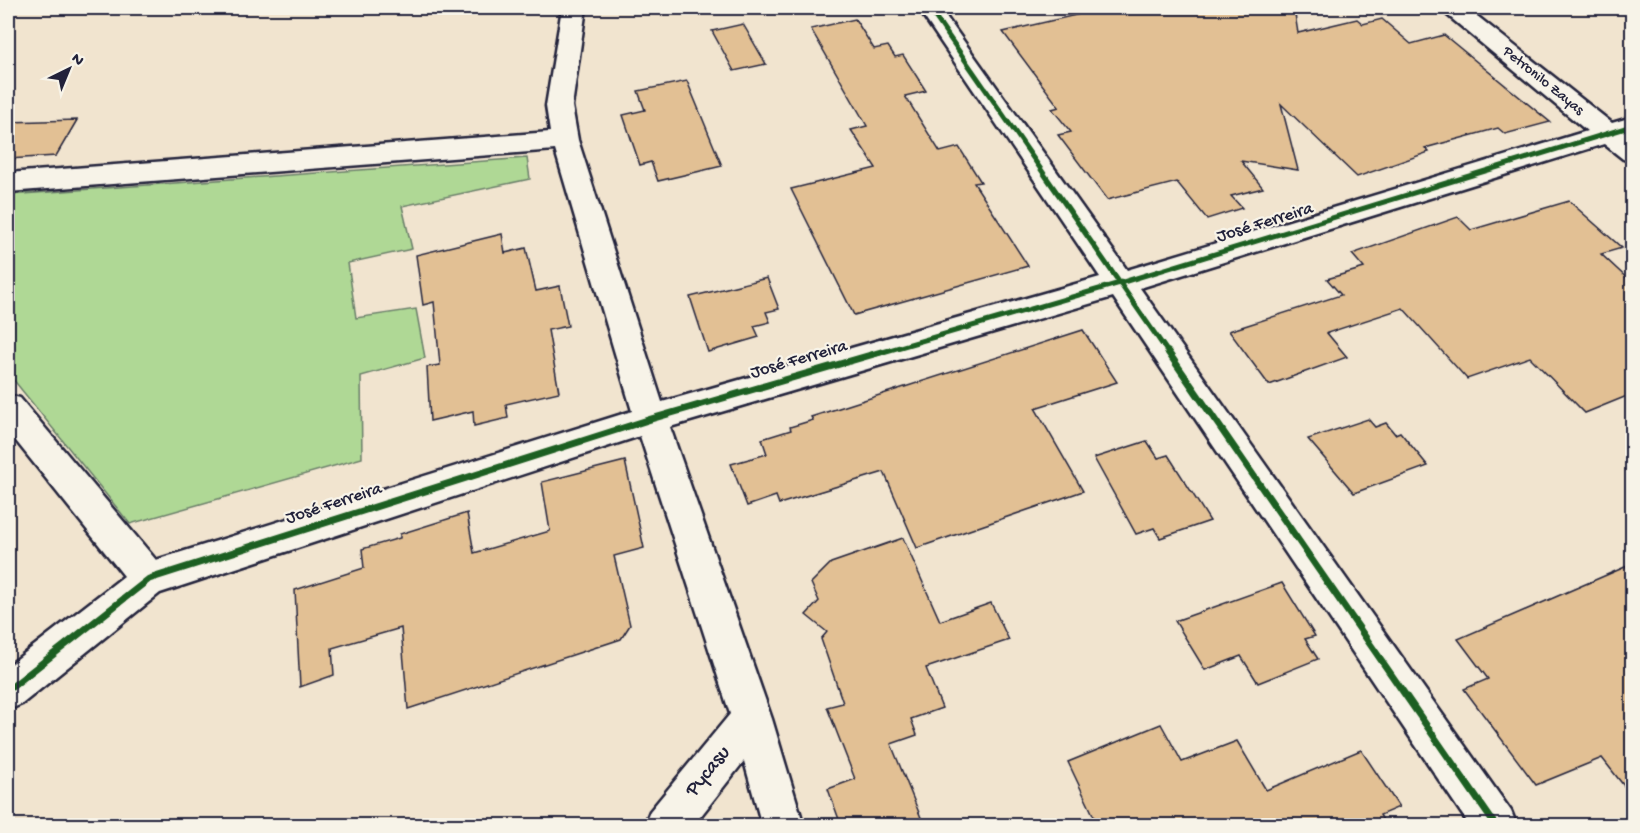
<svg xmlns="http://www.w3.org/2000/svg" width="1640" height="833" font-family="'Gochi Hand',sans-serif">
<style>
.green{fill:#afd895;stroke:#687d68;stroke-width:1.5}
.building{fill:#e2c094;stroke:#22223b;stroke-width:1.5}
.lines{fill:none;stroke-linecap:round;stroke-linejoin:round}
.minor-casing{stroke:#22223b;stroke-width:5}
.minor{fill:#f7f3e8;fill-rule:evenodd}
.cycleway-far1-casing{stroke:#f7f3e8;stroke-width:8}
.cycleway-casing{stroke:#f7f3e8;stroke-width:10}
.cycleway-far1{stroke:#1b5e20;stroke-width:5}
.cycleway{stroke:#1b5e20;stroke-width:7}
.labels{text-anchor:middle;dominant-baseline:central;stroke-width:4.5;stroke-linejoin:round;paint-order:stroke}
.far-street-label{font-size:15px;fill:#22223b;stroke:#f7f3e8}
.street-label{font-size:18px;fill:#22223b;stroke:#f7f3e8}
.near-street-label{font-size:21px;fill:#22223b;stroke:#f7f3e8}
</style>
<rect width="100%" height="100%" fill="#f1e4cf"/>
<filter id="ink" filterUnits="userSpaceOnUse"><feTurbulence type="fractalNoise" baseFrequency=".0167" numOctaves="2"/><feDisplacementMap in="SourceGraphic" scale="12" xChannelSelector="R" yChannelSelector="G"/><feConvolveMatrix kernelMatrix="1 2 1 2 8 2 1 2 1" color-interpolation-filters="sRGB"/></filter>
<g filter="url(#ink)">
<!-- green -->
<path class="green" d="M 527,158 L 530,179 L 402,206 L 412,249 L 348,263 L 356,318 L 416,309 L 425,358 L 361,376 L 362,458 L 130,524 L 8,373 L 8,195 Z"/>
<!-- building -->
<g class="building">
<path d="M 1106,8 L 1294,8 L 1298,33 L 1357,19 L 1363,24 L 1382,19 L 1411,44 L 1444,35 L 1550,122 L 1505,134 L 1498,128 L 1425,148 L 1429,152 L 1357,177 L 1281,104 L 1298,170 L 1241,161 L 1263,188 L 1231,196 L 1242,208 L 1207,219 L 1177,182 L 1107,200 L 1058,135 L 1071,132 L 1052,109 L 1059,107 L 1003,32 Z"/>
<path d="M 855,19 L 874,49 L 888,46 L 895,57 L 903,55 L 926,91 L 905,96 L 940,152 L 959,147 L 981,182 L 974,183 L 1028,266 L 854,315 L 791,189 L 876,168 L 851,130 L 867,126 L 811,29 Z"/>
<path d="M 743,24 L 766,64 L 734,71 L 712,31 Z"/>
<path d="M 687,81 L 722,166 L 658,181 L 651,162 L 640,165 L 623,115 L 645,110 L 638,91 Z"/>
<path d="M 77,120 L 56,156 L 8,159 L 8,122 Z"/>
<path d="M 1569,201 L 1622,248 L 1601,254 L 1632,283 L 1632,394 L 1585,413 L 1530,357 L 1467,379 L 1403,308 L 1327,333 L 1347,357 L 1269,385 L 1229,331 L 1341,295 L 1327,279 L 1364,268 L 1352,254 L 1458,217 L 1471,230 Z"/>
<path d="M 502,234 L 505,253 L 526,248 L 536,291 L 560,286 L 568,326 L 548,330 L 559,392 L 506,404 L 508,418 L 474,426 L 473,411 L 430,421 L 427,367 L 440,365 L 434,302 L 423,305 L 416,255 Z"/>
<path d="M 767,278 L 779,309 L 766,312 L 770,322 L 754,326 L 759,337 L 708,352 L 690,297 Z"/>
<path d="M 1083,330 L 1117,382 L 1035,408 L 1083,491 L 917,548 L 884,472 L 779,504 L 776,496 L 747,506 L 731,464 L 767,454 L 762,439 L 791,430 L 790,427 L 813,420 L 811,417 Z"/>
<path d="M 1368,419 L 1375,427 L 1386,423 L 1395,434 L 1400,432 L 1428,466 L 1354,493 L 1308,439 Z"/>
<path d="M 1147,441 L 1158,458 L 1168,455 L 1210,521 L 1160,538 L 1154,528 L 1136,534 L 1094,458 Z"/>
<path d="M 625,461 L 644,548 L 614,556 L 630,625 L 621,639 L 408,709 L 401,628 L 332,648 L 334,675 L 300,687 L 295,590 L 364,568 L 362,549 L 400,538 L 400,534 L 467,513 L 474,553 L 550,531 L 542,482 Z"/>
<path d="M 903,538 L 940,621 L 991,603 L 1009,640 L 926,668 L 942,708 L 911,719 L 917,735 L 891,744 L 924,825 L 841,825 L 828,789 L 855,779 L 827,707 L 843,703 L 821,639 L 827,632 L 806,615 L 819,601 L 811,583 L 831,563 Z"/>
<path d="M 1632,564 L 1632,796 L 1602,758 L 1536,785 L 1464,689 L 1488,679 L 1458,639 Z"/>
<path d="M 1282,583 L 1315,636 L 1305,639 L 1318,659 L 1258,683 L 1241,656 L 1205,670 L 1175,621 Z"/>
<path d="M 1161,724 L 1182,762 L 1237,741 L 1266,790 L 1361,750 L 1399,807 L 1380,815 L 1386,825 L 1098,825 L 1068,762 Z"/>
</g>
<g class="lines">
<defs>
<path id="minor" d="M 562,8 L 586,8 L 572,106 L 578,140 L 662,402 L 1100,277 L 918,8 L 940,8 L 1127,270 L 1587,131 L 1445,13 L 1442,8 L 1467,8 L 1612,123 L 1632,117 L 1632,135 L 1628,136 L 1632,139 L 1632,162 L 1623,159 L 1604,144 L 1140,288 L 1511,811 L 1517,826 L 1470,826 L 1113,297 L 670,427 L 772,719 L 804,826 L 762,826 L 744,761 L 693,826 L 644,826 L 650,811 L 730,714 L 640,436 L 160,593 L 22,704 L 8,710 L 8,666 L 124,576 L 8,431 L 8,395 L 20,398 L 156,560 L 632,411 L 555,150 L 8,192 L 8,173 L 550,132 L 546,106 Z"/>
</defs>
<!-- minor casing -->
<use href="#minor" class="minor-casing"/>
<!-- minor -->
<use href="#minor" class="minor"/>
<defs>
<g id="cycleway-far1">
<path d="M 929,8 L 1169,354"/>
<path d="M 876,354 L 1120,283 L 1632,126"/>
</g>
<g id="cycleway">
<path d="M 1168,352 L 1496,826"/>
<path d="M 8,690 L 149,579 L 651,419 L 881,352"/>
</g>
</defs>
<!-- cycleway-far1 casing -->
<use href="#cycleway-far1" class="cycleway-far1-casing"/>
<!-- cycleway casing -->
<use href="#cycleway" class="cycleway-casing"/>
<!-- cycleway-far1 -->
<use href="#cycleway-far1" class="cycleway-far1"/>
<!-- cycleway -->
<use href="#cycleway" class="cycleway"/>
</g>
</g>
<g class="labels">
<!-- far-street labels -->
<g class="far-street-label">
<text transform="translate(1543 81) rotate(39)">Petronilo Zayas</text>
</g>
<!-- street labels -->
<g class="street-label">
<text transform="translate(1265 223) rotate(-17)">José Ferreira</text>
<text transform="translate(799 360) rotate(-16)">José Ferreira</text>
<text transform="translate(334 504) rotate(-18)">José Ferreira</text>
</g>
<!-- near-street labels -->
<g class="near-street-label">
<text transform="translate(709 772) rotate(-51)">Pycasu</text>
</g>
</g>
<!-- margin -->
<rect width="1640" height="833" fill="none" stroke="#f7f3e8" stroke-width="30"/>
<rect x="15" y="15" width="1610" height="803" fill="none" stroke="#22223b" stroke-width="2" filter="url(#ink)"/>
<!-- north arrow -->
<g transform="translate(69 69) rotate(43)" stroke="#f7f3e8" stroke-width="4.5" paint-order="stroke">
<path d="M0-4.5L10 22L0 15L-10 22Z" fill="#22223b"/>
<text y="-9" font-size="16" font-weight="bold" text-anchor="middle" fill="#22223b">N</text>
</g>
</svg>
